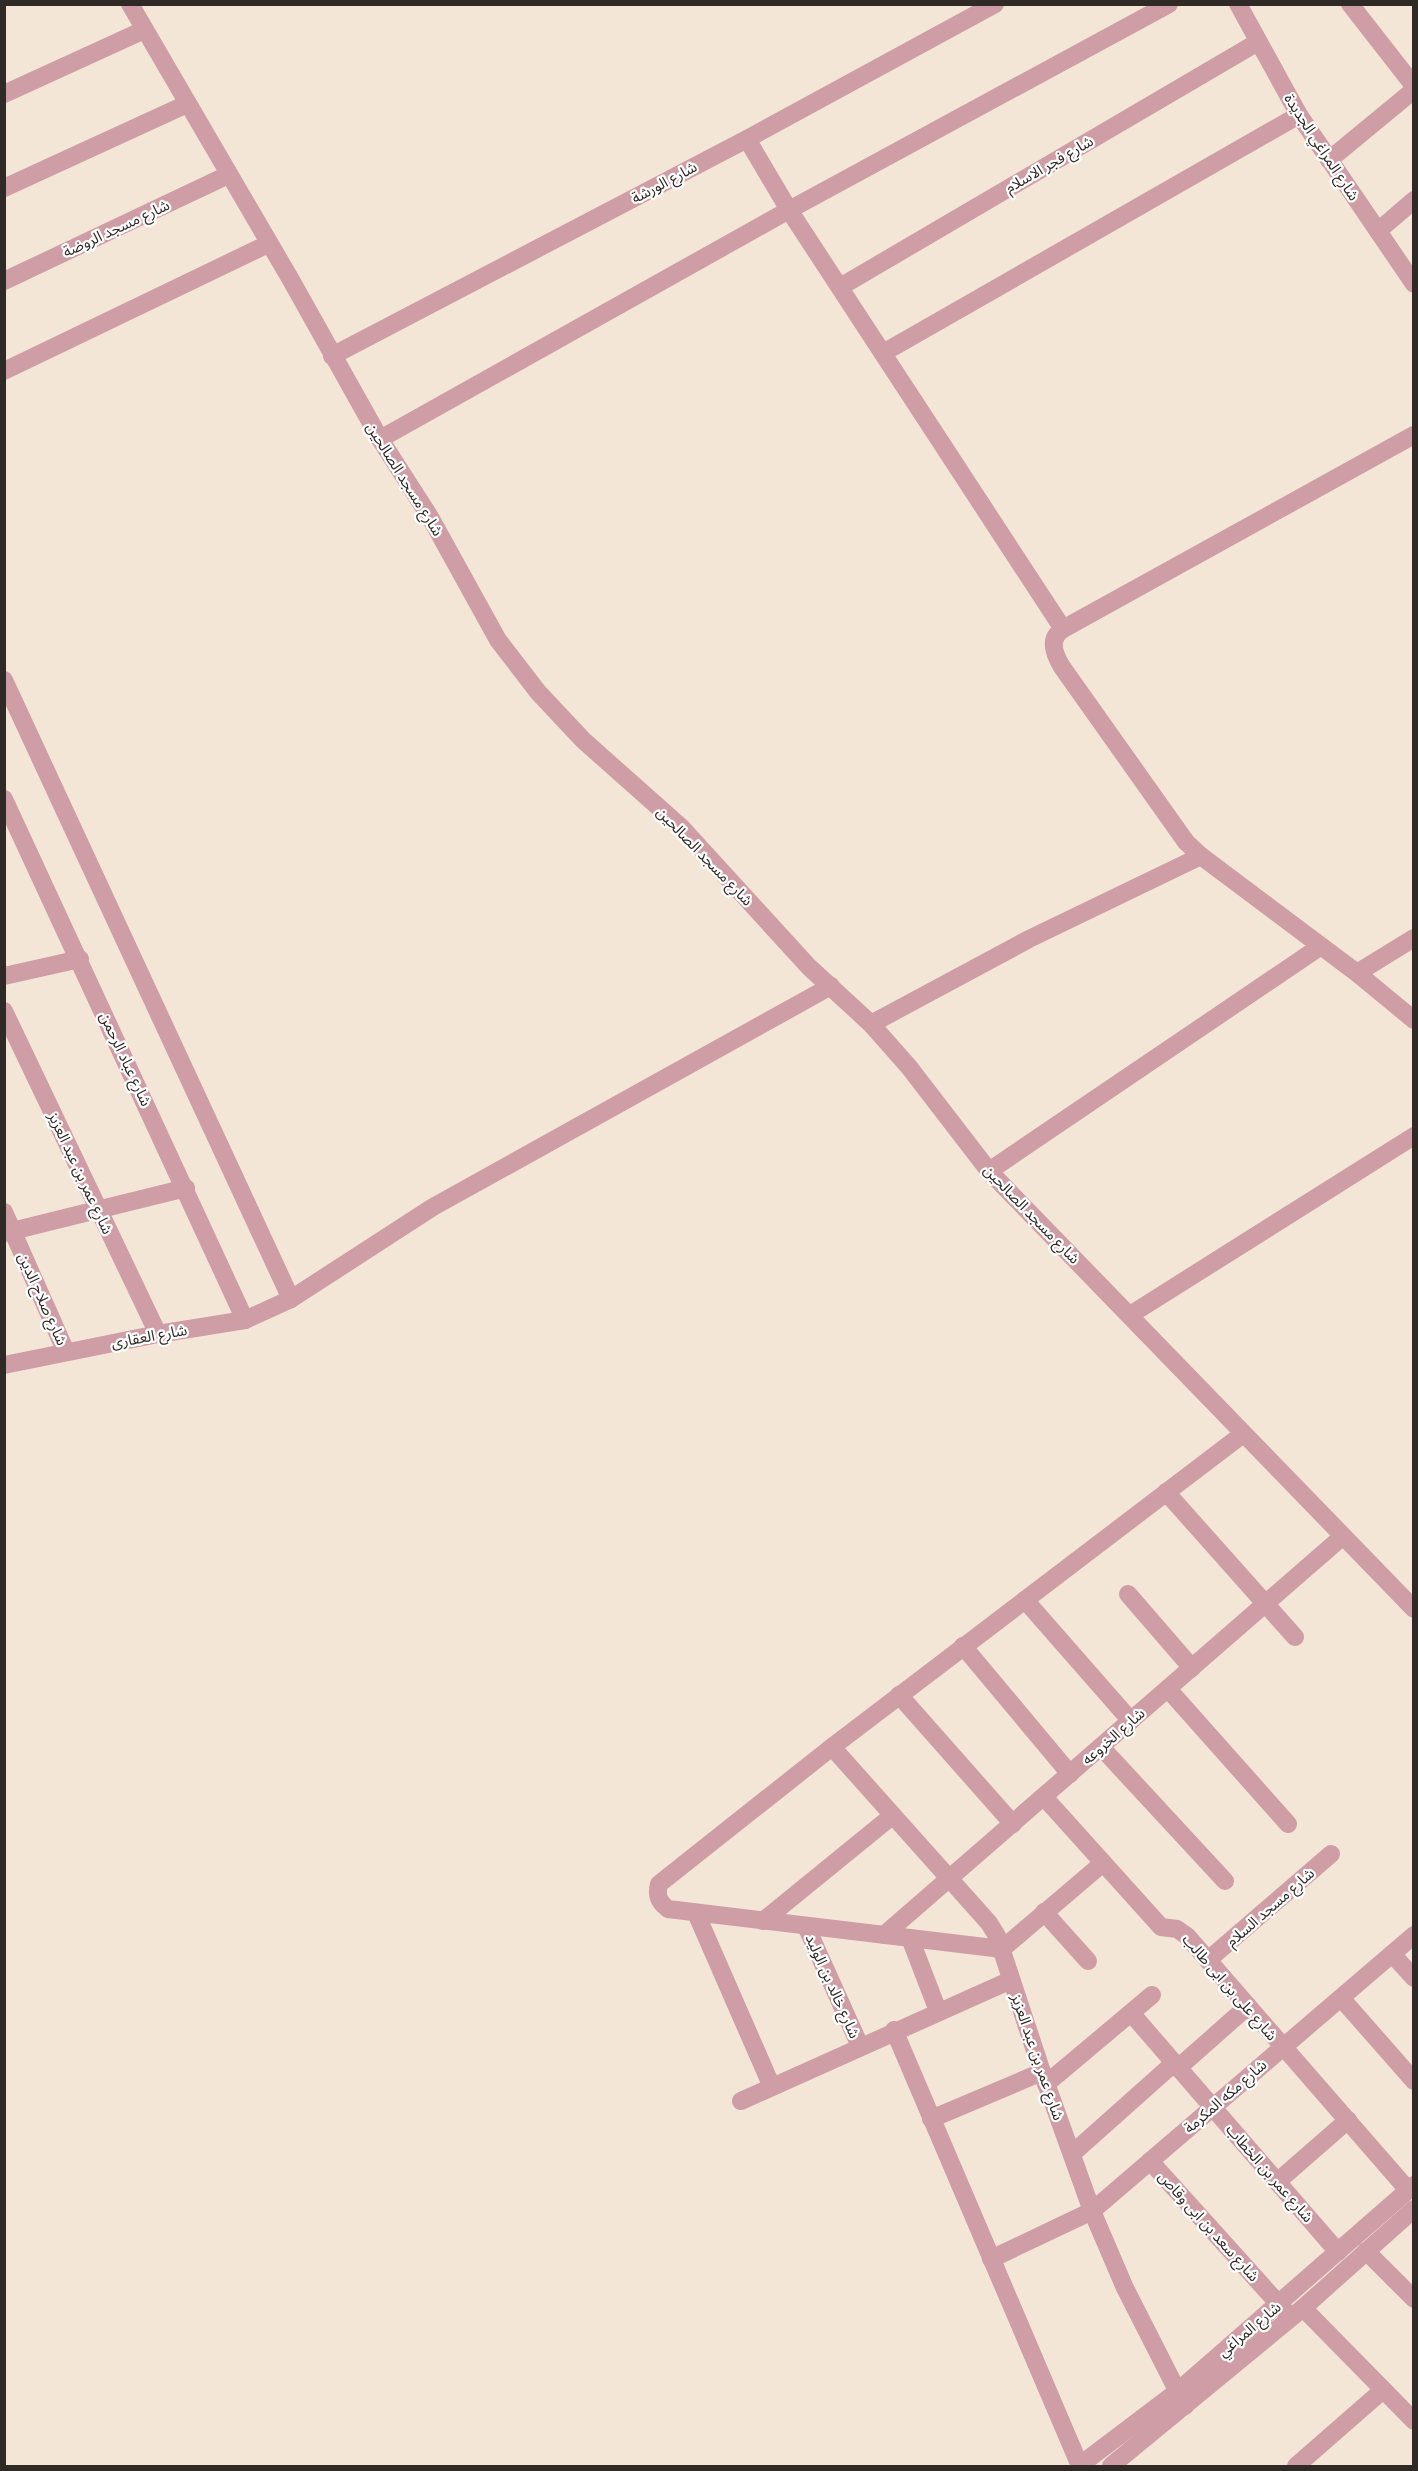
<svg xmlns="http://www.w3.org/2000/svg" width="1418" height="2471" font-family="'IBM Plex Sans','Noto Sans Arabic',sans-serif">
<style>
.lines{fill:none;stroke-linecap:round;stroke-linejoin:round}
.minor{stroke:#ce9da5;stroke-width:18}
.labels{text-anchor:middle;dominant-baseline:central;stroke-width:4.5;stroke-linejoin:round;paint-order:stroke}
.street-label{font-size:15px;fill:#2f2a25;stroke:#fff}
</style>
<rect width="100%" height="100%" fill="#f3e6d7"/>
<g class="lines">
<!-- minor -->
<g class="minor">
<path d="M 130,4 L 291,280 L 380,439 L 430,517 L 498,640 L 538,692 L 583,740 L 682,828 L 809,967 L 871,1024 L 909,1067 L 989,1171 L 1414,1609"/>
<path d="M 1238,4 L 1299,115 L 1414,284"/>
<path d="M 1350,4 L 1414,86"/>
<path d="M 4,94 L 144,30"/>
<path d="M 747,139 L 789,210 L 1063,629"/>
<path d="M 1329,160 L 1414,90"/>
<path d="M 4,188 L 187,104"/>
<path d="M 1378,231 L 1414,200"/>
<path d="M 4,281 L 228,175"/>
<path d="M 840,287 L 1258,42"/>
<path d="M 883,353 L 1299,115"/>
<path d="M 332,356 L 747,139 L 995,4"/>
<path d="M 4,371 L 268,244"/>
<path d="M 1414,435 L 1063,629 C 1048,639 1054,654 1062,667 L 1186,842 L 1201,856 L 1357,973 L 1414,1020"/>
<path d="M 380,439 L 789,210 L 1169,4"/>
<path d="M 4,680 L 291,1299"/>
<path d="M 4,799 L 245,1320"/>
<path d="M 1357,973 L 1414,938"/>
<path d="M 4,976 L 80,959"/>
<path d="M 4,1011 L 158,1334"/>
<path d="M 871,1024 L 1029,939 L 1201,856"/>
<path d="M 989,1171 L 1321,946"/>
<path d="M 4,1212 L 66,1352"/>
<path d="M 4,1233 L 186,1188"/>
<path d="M 1130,1315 L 1414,1136"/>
<path d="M 4,1365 L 158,1334 L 245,1320 L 291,1299 L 433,1207 L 831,986"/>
<path d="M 1166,1492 L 1295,1637"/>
<path d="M 1128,1594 L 1192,1668"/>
<path d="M 1025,1600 L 1131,1721"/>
<path d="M 963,1646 L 1070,1774"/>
<path d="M 1168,1689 L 1288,1824"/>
<path d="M 899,1695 L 1013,1824"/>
<path d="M 832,1747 L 989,1923 L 997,1936 L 1042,2072 L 1092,2211 L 1125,2288 L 1185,2406"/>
<path d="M 1101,1747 L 1225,1881"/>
<path d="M 1044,1797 L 1161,1927 L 1177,1929 L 1187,1936 L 1408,2190"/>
<path d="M 1103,1863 L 1002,1949 L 668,1909 C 659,1902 656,1896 659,1884 L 832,1747 L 1243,1434"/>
<path d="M 1044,1912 L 1088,1961"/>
<path d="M 696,1913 L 772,2087"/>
<path d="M 763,1921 L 892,1816"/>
<path d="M 806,1926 L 860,2046"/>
<path d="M 884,1935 L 1342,1537"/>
<path d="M 910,1938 L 938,2011"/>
<path d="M 1392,1954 L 1414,1978"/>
<path d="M 1208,1960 L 1331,1854"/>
<path d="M 1341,1998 L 1414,2081"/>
<path d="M 1131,2013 L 1338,2252"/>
<path d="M 894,2030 L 1080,2466"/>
<path d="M 1178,2068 L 1248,2006"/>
<path d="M 1046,2084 L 1152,1995"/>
<path d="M 741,2101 L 1011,1980"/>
<path d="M 931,2119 L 1042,2072"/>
<path d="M 1073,2153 L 1174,2063"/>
<path d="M 1150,2161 L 1285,2311"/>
<path d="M 1277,2182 L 1348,2120"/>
<path d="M 1366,2251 L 1414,2299"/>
<path d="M 991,2259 L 1092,2211 L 1414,1935"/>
<path d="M 1303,2308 L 1414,2421"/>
<path d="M 1079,2466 L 1178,2391 L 1414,2185"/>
<path d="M 1111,2466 L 1303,2308 L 1414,2209"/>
<path d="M 1296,2466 L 1383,2390"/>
</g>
</g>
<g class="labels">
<!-- street labels -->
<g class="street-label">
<text transform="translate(1322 147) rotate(57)">شارع المراغي الجديدة</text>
<text transform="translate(1049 164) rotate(-30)">شارع فجر الاسلام</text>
<text transform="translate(664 182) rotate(-28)">شارع الورشة</text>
<text transform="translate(116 228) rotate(-25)">شارع مسجد الروضة</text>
<text transform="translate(405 479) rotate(58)">شارع مسجد الصالحين</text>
<text transform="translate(705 856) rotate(46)">شارع مسجد الصالحين</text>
<text transform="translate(126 1059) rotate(65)">شارع عباد الرحمن</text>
<text transform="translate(81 1173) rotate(65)">شارع عمر بن عبد العزيز</text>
<text transform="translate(1032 1214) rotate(46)">شارع مسجد الصالحين</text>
<text transform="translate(43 1299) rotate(66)">شارع صلاح الدين</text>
<text transform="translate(149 1336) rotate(-10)">شارع العقارى</text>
<text transform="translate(1113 1736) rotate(-41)">شارع الخروعه</text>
<text transform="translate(1270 1907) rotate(-41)">شارع مسجد السلام</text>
<text transform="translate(833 1986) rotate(66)">شارع خالد بن الوليد</text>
<text transform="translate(1230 1987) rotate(49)">شارع على بن ابى طالب</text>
<text transform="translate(1038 2057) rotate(71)">شارع عمر بن عبد العزيز</text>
<text transform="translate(1225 2096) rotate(-41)">شارع مكه المكرمة</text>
<text transform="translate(1270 2173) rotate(49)">شارع عمر بن الخطاب</text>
<text transform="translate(1209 2226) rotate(48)">شارع سعد بن ابى وقاص</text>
<text transform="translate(1249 2329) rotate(-40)">شارع المراغي</text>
</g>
</g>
<!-- border -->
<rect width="1418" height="2471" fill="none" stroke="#2f2a25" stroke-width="12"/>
</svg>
